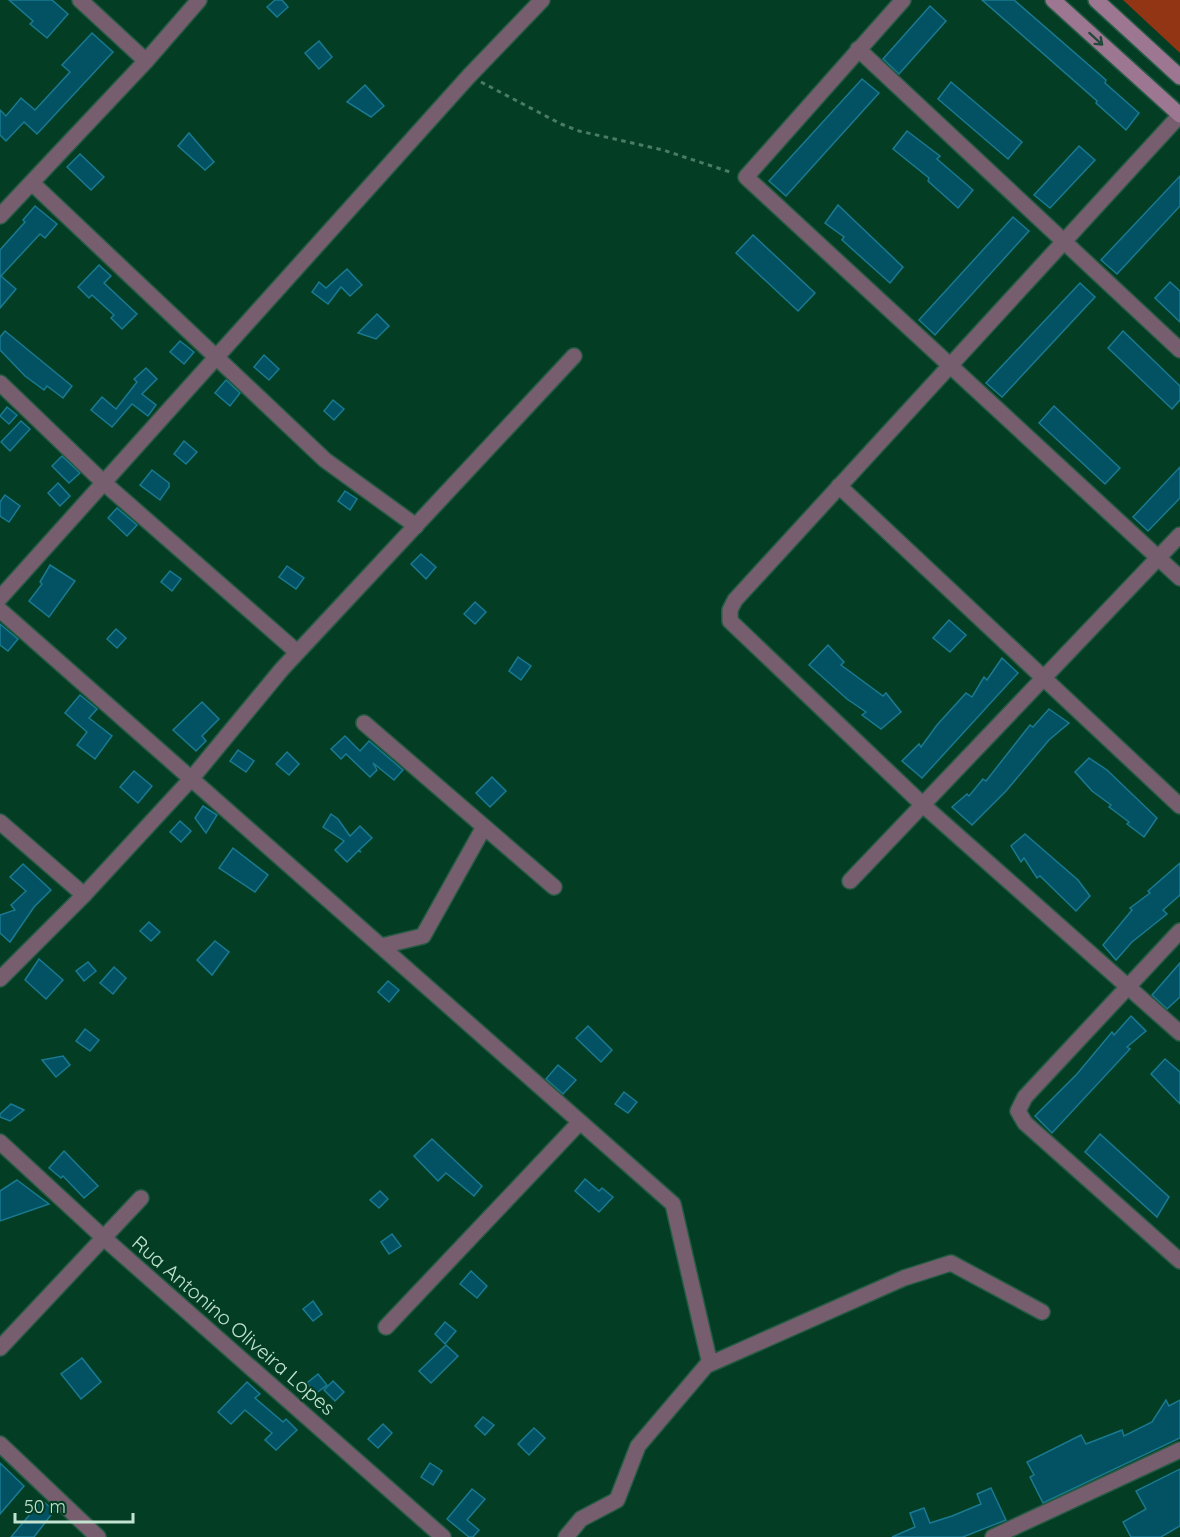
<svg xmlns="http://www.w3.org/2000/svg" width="1180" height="1537" font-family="Quicksand,sans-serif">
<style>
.green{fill:#923515}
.building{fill:#035263;stroke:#1a7a91;stroke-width:1.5}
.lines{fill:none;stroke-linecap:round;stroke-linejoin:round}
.street-casing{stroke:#255b43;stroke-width:18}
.secondary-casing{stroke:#255b43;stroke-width:18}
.path{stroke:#4a7b63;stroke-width:3;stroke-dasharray:4.5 4.5;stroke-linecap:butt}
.street{stroke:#775e6f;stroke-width:15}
.secondary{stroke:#9d7691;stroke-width:15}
.oneway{stroke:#22483a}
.labels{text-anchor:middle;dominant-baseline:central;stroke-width:4.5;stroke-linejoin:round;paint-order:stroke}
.street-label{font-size:20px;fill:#c2e3cf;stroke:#033d24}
</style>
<rect width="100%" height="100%" fill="#033d24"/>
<!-- green -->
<path class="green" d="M 1123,0 L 1180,0 L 1180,53 Z"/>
<!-- building -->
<g class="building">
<path d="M 9,0 L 52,0 L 68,14 L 47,38 L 30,24 L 33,21 Z"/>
<path d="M 275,0 L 282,0 L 288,7 L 277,17 L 267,7 Z"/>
<path d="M 982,0 L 1014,0 L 1106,80 L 1105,83 L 1139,113 L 1126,130 L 1096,103 L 1097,101 Z"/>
<path d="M 930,6 L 946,21 L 899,74 L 883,59 Z"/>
<path d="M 92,33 L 113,52 L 37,134 L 24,122 L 6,141 L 0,135 L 0,110 L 6,116 L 21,98 L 35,110 L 70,72 L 62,65 Z"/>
<path d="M 319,41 L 332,57 L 319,69 L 305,53 Z"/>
<path d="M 862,79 L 879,93 L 786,196 L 769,181 Z"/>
<path d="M 951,82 L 1022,142 L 1008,159 L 938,99 Z"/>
<path d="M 365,85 L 384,106 L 371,117 L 347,102 Z"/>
<path d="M 907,131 L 940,156 L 937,159 L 973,190 L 958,208 L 928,181 L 929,178 L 893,149 Z"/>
<path d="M 189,133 L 214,162 L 205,170 L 178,146 Z"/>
<path d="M 1079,146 L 1095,160 L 1050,208 L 1034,195 Z"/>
<path d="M 80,154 L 104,177 L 91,190 L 67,167 Z"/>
<path d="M 1180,176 L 1180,206 L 1117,274 L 1101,260 Z"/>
<path d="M 838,205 L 903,267 L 890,283 L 842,240 L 844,237 L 825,223 Z"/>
<path d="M 35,206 L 57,224 L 45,238 L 40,234 L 1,276 L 16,289 L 0,308 L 0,250 L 25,222 L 23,220 Z"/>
<path d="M 1013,217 L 1029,231 L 935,335 L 919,320 Z"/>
<path d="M 753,235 L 815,293 L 798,311 L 736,253 Z"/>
<path d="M 99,265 L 111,276 L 104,283 L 137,314 L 122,329 L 111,318 L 114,315 L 92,295 L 89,298 L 78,287 Z"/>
<path d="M 347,269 L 362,285 L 350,296 L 341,287 L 328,304 L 312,292 L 319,282 L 326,288 Z"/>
<path d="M 1170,282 L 1180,291 L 1180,322 L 1155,298 Z"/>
<path d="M 1080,283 L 1095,297 L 1002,397 L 986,383 Z"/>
<path d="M 377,314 L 389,326 L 376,339 L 358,333 Z"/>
<path d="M 5,331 L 72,386 L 63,398 L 47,386 L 44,390 L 25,376 L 0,350 L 0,337 Z"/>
<path d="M 1123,331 L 1180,386 L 1180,400 L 1172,409 L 1108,348 Z"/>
<path d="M 180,341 L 194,352 L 184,364 L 170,352 Z"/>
<path d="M 264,355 L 279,369 L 269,380 L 254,367 Z"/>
<path d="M 146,368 L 157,379 L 142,394 L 156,405 L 148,416 L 132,404 L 112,427 L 91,410 L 102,397 L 116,409 L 137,382 L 134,379 Z"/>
<path d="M 226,380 L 240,393 L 230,406 L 215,393 Z"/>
<path d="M 333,400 L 344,409 L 334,420 L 324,411 Z"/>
<path d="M 1054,406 L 1120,468 L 1105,484 L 1039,423 Z"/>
<path d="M 7,407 L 17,415 L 9,424 L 0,416 Z"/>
<path d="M 21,421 L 30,429 L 10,451 L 1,442 Z"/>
<path d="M 184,441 L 197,452 L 186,464 L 174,454 Z"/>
<path d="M 62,456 L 80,473 L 69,483 L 52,466 Z"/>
<path d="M 1180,467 L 1180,498 L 1148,531 L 1133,517 Z"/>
<path d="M 152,470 L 169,483 L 169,487 L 160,500 L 140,485 Z"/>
<path d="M 58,483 L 70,496 L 60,506 L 48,493 Z"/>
<path d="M 345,491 L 357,499 L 350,510 L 338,501 Z"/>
<path d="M 5,495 L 20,506 L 9,522 L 0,516 L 0,502 Z"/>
<path d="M 117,508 L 137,525 L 127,536 L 108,518 Z"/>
<path d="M 421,554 L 436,567 L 426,579 L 411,564 Z"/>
<path d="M 50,565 L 75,581 L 49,617 L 29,601 L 42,584 L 40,582 Z"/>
<path d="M 287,566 L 304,578 L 296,589 L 279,577 Z"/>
<path d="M 170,571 L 181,579 L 172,591 L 161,582 Z"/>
<path d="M 475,602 L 486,612 L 475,624 L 464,614 Z"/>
<path d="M 949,620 L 966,635 L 950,652 L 933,638 Z"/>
<path d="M 0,624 L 18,639 L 8,651 L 0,645 Z"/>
<path d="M 116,629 L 126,638 L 117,648 L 107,639 Z"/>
<path d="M 828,645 L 844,662 L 841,665 L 883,696 L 886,693 L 901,712 L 881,729 L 862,715 L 866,712 L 847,699 L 809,665 Z"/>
<path d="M 518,657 L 531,666 L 521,680 L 509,671 Z"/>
<path d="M 1002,658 L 1018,673 L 922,778 L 902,761 L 919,744 L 921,747 L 937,725 L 966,693 L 972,697 L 984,677 L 987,680 Z"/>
<path d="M 80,695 L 97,709 L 89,718 L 112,736 L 95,759 L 77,745 L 87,732 L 65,713 Z"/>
<path d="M 202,702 L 219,719 L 202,736 L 206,741 L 196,751 L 173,730 Z"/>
<path d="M 1049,709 L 1069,723 L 1049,740 L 1006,791 L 972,825 L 952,807 L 967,794 L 969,796 L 983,779 L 986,781 L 1030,725 L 1033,727 Z"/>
<path d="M 345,736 L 360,751 L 369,741 L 403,770 L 394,780 L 373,763 L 377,770 L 370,777 L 346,754 L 341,759 L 331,749 Z"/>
<path d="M 238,750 L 254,761 L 246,772 L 230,761 Z"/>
<path d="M 287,752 L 299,764 L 289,775 L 276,764 Z"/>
<path d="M 1089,758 L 1107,770 L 1157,818 L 1144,837 L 1127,824 L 1129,822 L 1109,807 L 1111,805 L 1092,791 L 1075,772 Z"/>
<path d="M 134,771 L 152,786 L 138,803 L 120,787 Z"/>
<path d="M 492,777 L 506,791 L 490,807 L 476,793 Z"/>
<path d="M 203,806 L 217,815 L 206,833 L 195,818 Z"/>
<path d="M 331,814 L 338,819 L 350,836 L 360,826 L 372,838 L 359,850 L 361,852 L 358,851 L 347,862 L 335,850 L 344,841 L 323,827 Z"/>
<path d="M 180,821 L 191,831 L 181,842 L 170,832 Z"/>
<path d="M 1025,834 L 1078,880 L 1090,896 L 1076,911 L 1040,876 L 1037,878 L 1024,858 L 1021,862 L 1011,846 Z"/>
<path d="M 233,848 L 268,875 L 255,892 L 219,868 Z"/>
<path d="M 1180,863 L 1180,895 L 1163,910 L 1167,914 L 1132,942 L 1116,960 L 1103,945 L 1132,910 L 1130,908 L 1150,893 L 1148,891 Z"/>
<path d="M 23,864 L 51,890 L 34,907 L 10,942 L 0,933 L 0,915 L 15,910 L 11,905 L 26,891 L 10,877 Z"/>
<path d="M 149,922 L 160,932 L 151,941 L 140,931 Z"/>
<path d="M 215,941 L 229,952 L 212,975 L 197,960 Z"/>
<path d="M 39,959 L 63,980 L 46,999 L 25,980 Z"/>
<path d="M 88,962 L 96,971 L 84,981 L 76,971 Z"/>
<path d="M 1180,963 L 1180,997 L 1167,1009 L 1152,995 Z"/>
<path d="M 114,967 L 126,978 L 113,994 L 100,983 Z"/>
<path d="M 388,981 L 399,990 L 389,1002 L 378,992 Z"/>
<path d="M 1131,1016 L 1146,1031 L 1127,1047 L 1130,1049 L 1052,1133 L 1035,1116 L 1077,1074 L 1112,1032 L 1114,1035 Z"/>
<path d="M 588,1026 L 612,1050 L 601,1062 L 576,1038 Z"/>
<path d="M 85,1029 L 99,1040 L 90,1051 L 76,1041 Z"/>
<path d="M 63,1056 L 70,1065 L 56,1077 L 42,1060 Z"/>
<path d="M 1165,1059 L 1180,1072 L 1180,1104 L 1151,1074 Z"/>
<path d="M 558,1065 L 576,1080 L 563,1094 L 546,1079 Z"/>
<path d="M 624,1092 L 637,1102 L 628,1113 L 615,1104 Z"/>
<path d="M 11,1104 L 24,1110 L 10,1121 L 0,1117 L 0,1114 Z"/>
<path d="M 1100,1134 L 1169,1197 L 1157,1217 L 1085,1152 Z"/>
<path d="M 432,1139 L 482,1186 L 474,1196 L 446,1173 L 438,1181 L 414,1156 Z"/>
<path d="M 64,1151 L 98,1186 L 84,1198 L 63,1176 L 61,1178 L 49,1168 Z"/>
<path d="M 585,1179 L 599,1191 L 602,1188 L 613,1197 L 599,1212 L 575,1191 Z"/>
<path d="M 17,1180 L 49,1204 L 0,1221 L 0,1191 Z"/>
<path d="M 380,1191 L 388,1199 L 379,1208 L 370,1200 Z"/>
<path d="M 392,1234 L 401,1246 L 389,1254 L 381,1242 Z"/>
<path d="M 471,1271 L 487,1286 L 477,1298 L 460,1284 Z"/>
<path d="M 313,1301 L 322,1314 L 313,1321 L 303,1309 Z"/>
<path d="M 445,1322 L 456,1331 L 445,1344 L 435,1334 Z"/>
<path d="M 446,1345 L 458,1356 L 431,1383 L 419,1371 Z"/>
<path d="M 82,1358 L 101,1382 L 81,1399 L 61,1374 Z"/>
<path d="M 318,1374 L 327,1385 L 315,1394 L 307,1383 Z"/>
<path d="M 333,1381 L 344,1392 L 335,1401 L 324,1390 Z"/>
<path d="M 247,1382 L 260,1394 L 255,1398 L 283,1422 L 286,1419 L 297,1430 L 276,1450 L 265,1440 L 272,1433 L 245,1410 L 231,1424 L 218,1412 Z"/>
<path d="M 1166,1400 L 1169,1406 L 1180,1400 L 1180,1438 L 1043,1503 L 1030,1477 L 1034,1475 L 1027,1462 L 1081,1435 L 1086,1444 L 1122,1430 L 1124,1436 L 1152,1422 Z"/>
<path d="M 483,1417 L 494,1425 L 485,1435 L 475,1426 Z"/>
<path d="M 383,1424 L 392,1433 L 378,1448 L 368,1439 Z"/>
<path d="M 534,1428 L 545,1438 L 529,1455 L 518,1444 Z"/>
<path d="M 0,1463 L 24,1486 L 0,1514 Z"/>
<path d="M 430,1463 L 442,1471 L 433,1485 L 421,1477 Z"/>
<path d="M 1180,1469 L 1180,1526 L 1161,1537 L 1131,1537 L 1123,1522 L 1146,1509 L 1136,1491 Z"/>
<path d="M 991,1488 L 1006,1520 L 963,1537 L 892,1537 L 915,1527 L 910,1513 L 924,1508 L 930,1523 L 952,1516 L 981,1504 L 977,1494 Z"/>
<path d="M 472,1489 L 485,1499 L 467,1520 L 479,1530 L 473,1537 L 469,1537 L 447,1519 Z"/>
<path d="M 42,1500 L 54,1511 L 34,1537 L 11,1537 Z"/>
</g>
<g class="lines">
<defs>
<g id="street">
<path d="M 80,0 L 146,61"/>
<path d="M 903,0 L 746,177 L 1180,578"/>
<path d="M 858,49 L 1180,350"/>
<path d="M 1180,115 L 735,600 L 730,610 L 730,621 L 923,805 L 1180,1033"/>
<path d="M 32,183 L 325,460 L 416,526"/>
<path d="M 0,216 L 146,61 L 199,0"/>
<path d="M 0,383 L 103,482 L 297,652"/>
<path d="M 839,486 L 1180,806"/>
<path d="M 0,598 L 469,76 L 542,0"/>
<path d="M 0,610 L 673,1204 L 710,1364 L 904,1278 L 951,1263 L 1042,1312"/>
<path d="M 364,723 L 554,887"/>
<path d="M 0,822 L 84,895"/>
<path d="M 850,881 L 1180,535"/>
<path d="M 1180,931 L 1025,1097 L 1018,1111 L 1025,1123 L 1180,1261"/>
<path d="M 382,946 L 423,936 L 484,827"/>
<path d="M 0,979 L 84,895 L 192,778 L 282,669 L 574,356"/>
<path d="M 0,1142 L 105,1239 L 443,1537"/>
<path d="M 386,1327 L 580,1122"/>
<path d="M 0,1348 L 141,1198"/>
<path d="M 0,1444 L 98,1537"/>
<path d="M 566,1537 L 581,1519 L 617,1500 L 638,1446 L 711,1360"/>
<path d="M 993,1537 L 1180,1450"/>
</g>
<g id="secondary">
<path d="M 1053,0 L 1180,115"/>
<path d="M 1096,0 L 1180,77"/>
</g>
</defs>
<!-- street casing -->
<use href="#street" class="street-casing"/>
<!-- secondary casing -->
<use href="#secondary" class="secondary-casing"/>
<!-- path -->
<path class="path" d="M 481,82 L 561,124 L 579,131 L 663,150 L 733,173"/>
<!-- street -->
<use href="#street" class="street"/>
<!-- secondary -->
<use href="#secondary" class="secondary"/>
</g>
<!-- one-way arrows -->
<defs><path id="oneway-shaft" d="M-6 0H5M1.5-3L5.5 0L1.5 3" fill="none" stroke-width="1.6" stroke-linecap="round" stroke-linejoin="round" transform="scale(1.5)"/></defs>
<use class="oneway" href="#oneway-shaft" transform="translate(1096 39) rotate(42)"/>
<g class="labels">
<!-- street labels -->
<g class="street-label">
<text transform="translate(234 1325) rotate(41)">Rua Antonino Oliveira Lopes</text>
</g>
</g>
<!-- scale -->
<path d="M15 1513v9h118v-9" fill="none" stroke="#c2e3cf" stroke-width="3"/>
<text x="24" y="1513" font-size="18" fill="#c2e3cf" stroke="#033d24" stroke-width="4.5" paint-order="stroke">50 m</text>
</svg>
